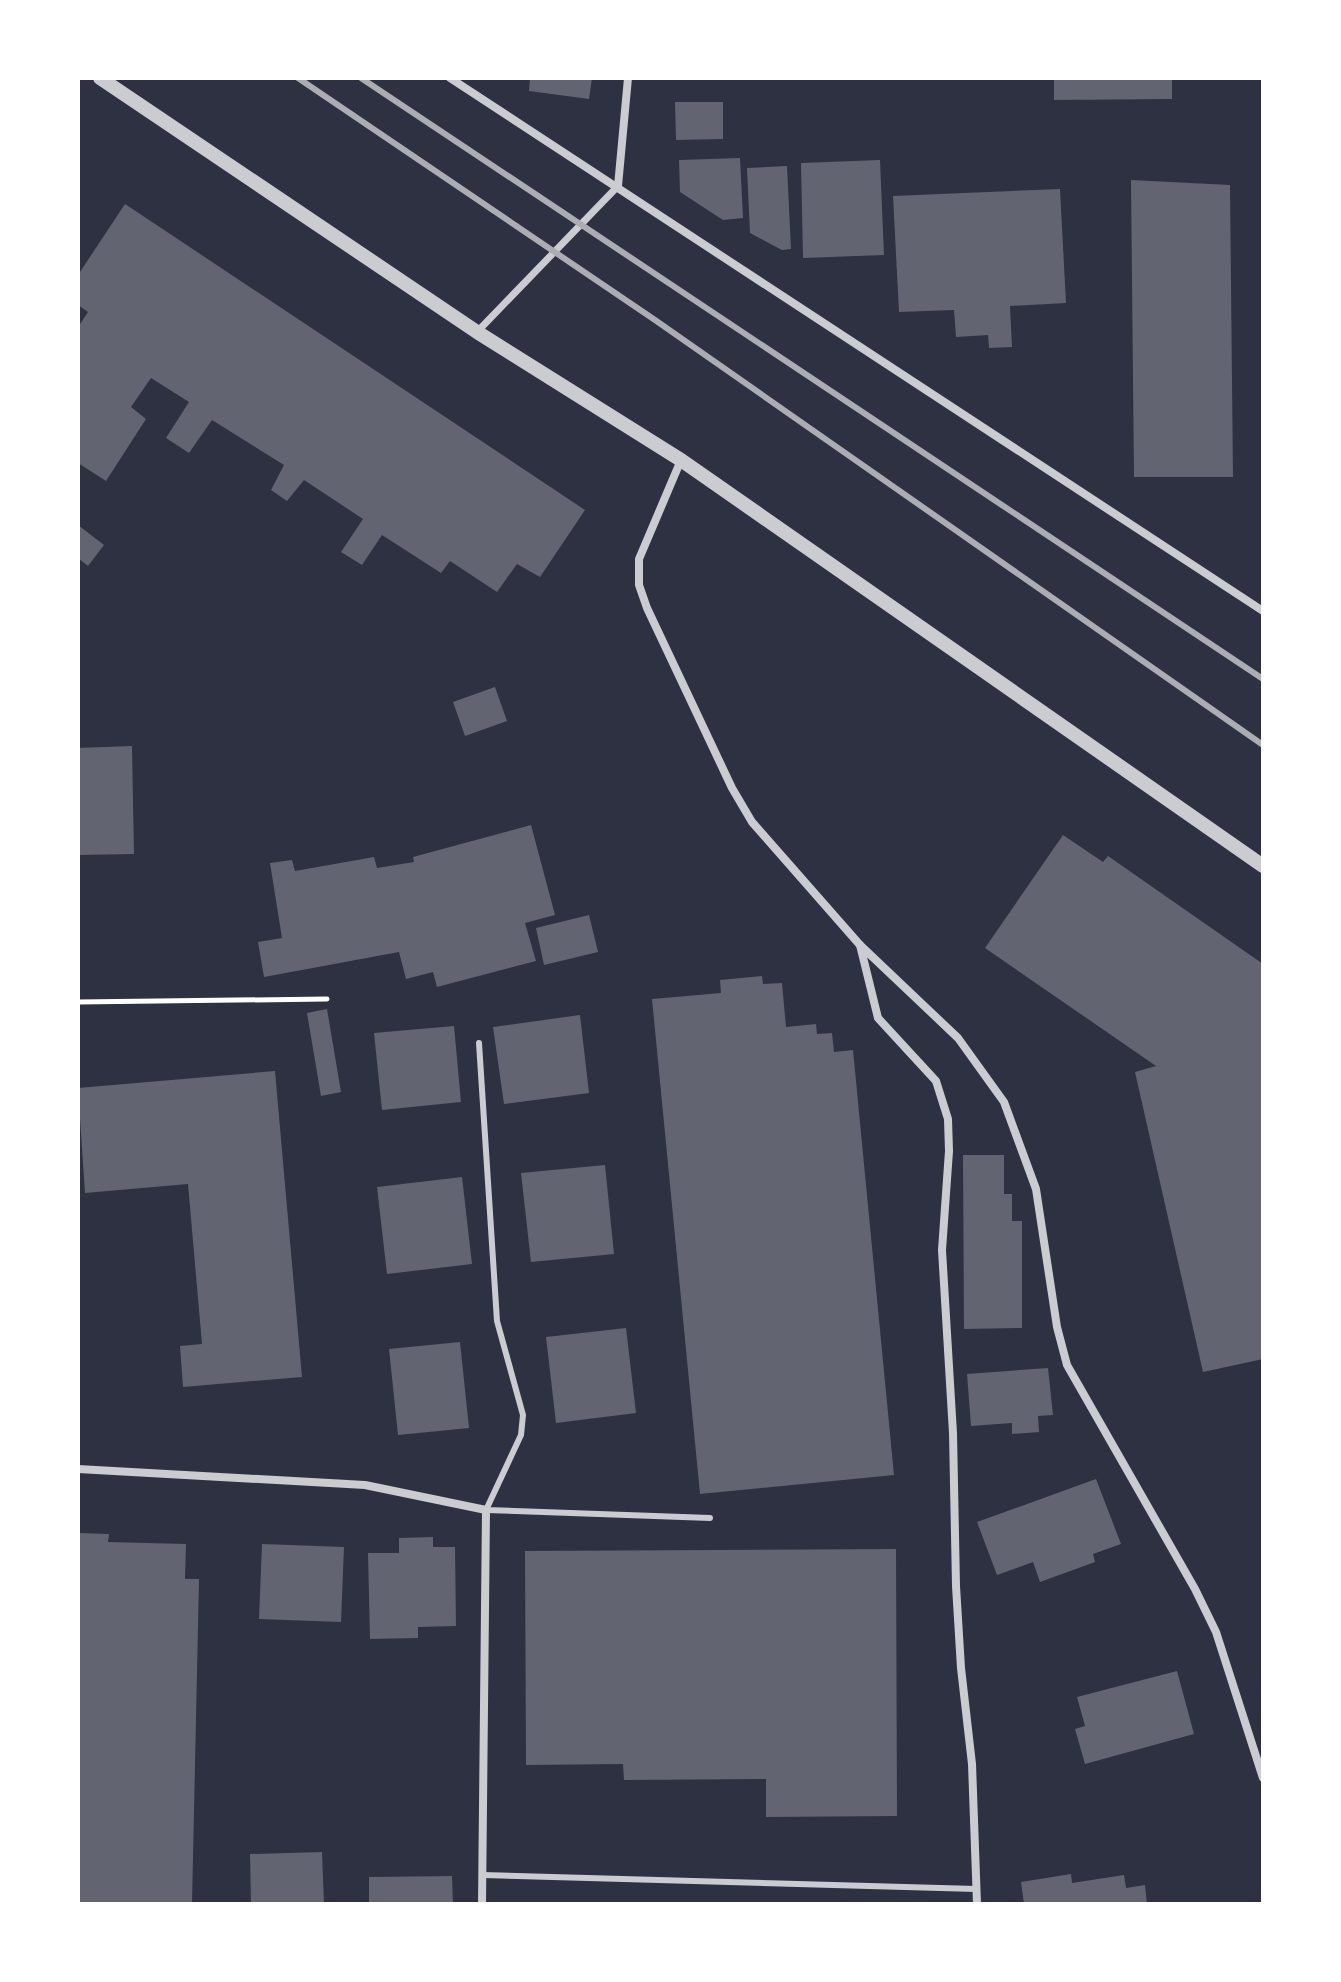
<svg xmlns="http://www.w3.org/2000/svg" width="1341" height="1982" font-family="Bitter,serif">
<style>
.building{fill:#626471}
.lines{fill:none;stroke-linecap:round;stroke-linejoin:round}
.path{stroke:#fff;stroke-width:5}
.service{stroke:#caccd0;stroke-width:6}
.pedestrian{stroke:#caccd0;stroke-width:7}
.minor{stroke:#caccd0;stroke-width:8}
.tertiary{stroke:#caccd0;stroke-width:14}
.rail{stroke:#abadb3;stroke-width:6}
</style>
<rect width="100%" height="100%" fill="#2d3142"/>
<!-- building -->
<g class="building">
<path d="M 530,78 L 592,78 L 589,99 L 529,91 Z"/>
<path d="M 1054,78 L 1172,78 L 1172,99 L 1054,100 Z"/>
<path d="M 675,102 L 723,102 L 723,139 L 676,140 Z"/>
<path d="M 740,158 L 743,218 L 723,220 L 680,192 L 679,160 Z"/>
<path d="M 880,160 L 884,255 L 803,258 L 801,163 Z"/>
<path d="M 787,166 L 791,249 L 782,250 L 750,233 L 747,168 Z"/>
<path d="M 1131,180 L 1230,185 L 1233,477 L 1134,477 Z"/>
<path d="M 1060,189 L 1066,303 L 1010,306 L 1012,347 L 989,348 L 988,335 L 956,337 L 954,310 L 899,312 L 893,196 Z"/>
<path d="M 125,204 L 585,510 L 540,577 L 517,564 L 497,592 L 450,561 L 441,573 L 382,535 L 362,565 L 341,552 L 363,519 L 304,480 L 287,501 L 271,490 L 284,465 L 212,420 L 189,453 L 166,438 L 189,402 L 151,378 L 131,407 L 146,419 L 106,481 L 78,463 L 78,357 L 80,354 L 78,352 L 78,327 L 88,312 L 78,305 L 78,275 Z"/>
<path d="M 78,525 L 104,545 L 88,566 L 78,558 Z"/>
<path d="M 495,687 L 507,721 L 465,736 L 453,702 Z"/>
<path d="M 132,746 L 134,854 L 78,855 L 78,748 Z"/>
<path d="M 531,825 L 555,915 L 525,923 L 536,961 L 437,987 L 433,972 L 406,979 L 399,952 L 264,977 L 258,942 L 282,938 L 270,863 L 292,860 L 295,871 L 374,857 L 377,868 L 414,862 L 413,857 Z"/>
<path d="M 1063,835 L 1103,862 L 1108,856 L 1263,964 L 1263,1359 L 1203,1372 L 1135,1072 L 1156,1066 L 985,948 Z"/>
<path d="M 589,915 L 598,952 L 544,965 L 536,928 Z"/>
<path d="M 762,976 L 763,984 L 782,983 L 786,1027 L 816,1024 L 817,1034 L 832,1033 L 834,1052 L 853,1050 L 894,1475 L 700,1494 L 652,999 L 721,993 L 720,980 Z"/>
<path d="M 327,1009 L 341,1092 L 321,1096 L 307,1013 Z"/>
<path d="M 580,1015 L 589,1093 L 504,1104 L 493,1027 Z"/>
<path d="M 454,1026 L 461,1102 L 382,1110 L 374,1033 Z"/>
<path d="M 275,1071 L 302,1377 L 183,1387 L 180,1346 L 202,1344 L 188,1184 L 85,1193 L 78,1088 Z"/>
<path d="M 963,1155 L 1004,1155 L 1004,1194 L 1012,1194 L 1012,1221 L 1022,1221 L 1022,1328 L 964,1329 Z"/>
<path d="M 605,1165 L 614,1254 L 531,1262 L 521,1173 Z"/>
<path d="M 462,1177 L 472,1264 L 387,1274 L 377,1187 Z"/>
<path d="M 626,1328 L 636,1413 L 556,1423 L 546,1337 Z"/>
<path d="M 460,1342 L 469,1428 L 398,1435 L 389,1349 Z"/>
<path d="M 1048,1368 L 1053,1415 L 1038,1416 L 1039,1432 L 1012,1434 L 1012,1423 L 971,1426 L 967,1374 Z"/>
<path d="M 1096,1479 L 1121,1544 L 1093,1554 L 1095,1562 L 1040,1582 L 1033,1562 L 997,1575 L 977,1522 Z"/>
<path d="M 78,1533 L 109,1534 L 108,1542 L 186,1544 L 185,1579 L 199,1579 L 192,1904 L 78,1904 Z"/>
<path d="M 433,1537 L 433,1547 L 455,1547 L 456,1626 L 418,1627 L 418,1638 L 370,1639 L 368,1553 L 399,1553 L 399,1538 Z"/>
<path d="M 262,1544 L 344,1547 L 341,1622 L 259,1619 Z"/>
<path d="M 896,1549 L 897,1816 L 766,1817 L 766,1779 L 624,1780 L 623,1764 L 526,1765 L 525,1551 Z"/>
<path d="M 1177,1671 L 1194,1734 L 1085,1764 L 1075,1729 L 1085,1726 L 1077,1697 Z"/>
<path d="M 322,1852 L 324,1904 L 251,1904 L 250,1854 Z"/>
<path d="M 1071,1874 L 1072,1883 L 1124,1875 L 1126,1888 L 1145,1885 L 1147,1904 L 1024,1904 L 1021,1882 Z"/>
<path d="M 452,1876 L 453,1904 L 369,1904 L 369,1877 Z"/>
</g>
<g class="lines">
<!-- path -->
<path class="path" d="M 78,1002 L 327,999"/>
<!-- service -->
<g class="service">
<path d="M 479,1043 L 497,1321 L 523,1415 L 521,1435 L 486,1510 L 710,1518"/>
<path d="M 483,1875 L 976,1889"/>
</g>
<!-- pedestrian -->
<path class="pedestrian" d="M 477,332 L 618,186"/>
<!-- minor -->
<g class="minor">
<path d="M 450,78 L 1263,611"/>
<path d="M 618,186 L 628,78"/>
<path d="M 681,460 L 639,559 L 639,585 L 647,608 L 732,788 L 752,822 L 860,945 L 958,1038 L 1004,1102 L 1036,1189 L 1057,1327 L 1067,1365 L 1195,1589 L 1216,1632 L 1263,1778"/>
<path d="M 860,945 L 878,1018 L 936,1081 L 948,1119 L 949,1151 L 942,1250 L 953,1433 L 956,1586 L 961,1668 L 972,1764 L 977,1904"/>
<path d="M 78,1469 L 365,1485 L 486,1510 L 482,1904"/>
</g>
<!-- tertiary -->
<path class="tertiary" d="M 100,78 L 477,332 L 681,460 L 1263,866"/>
<!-- rail -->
<g class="rail">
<path d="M 298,78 L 655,320 L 1263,745"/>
<path d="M 361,78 L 1263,679"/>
</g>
</g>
<!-- border -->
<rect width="1341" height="1982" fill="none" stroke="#ffffff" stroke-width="160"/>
</svg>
